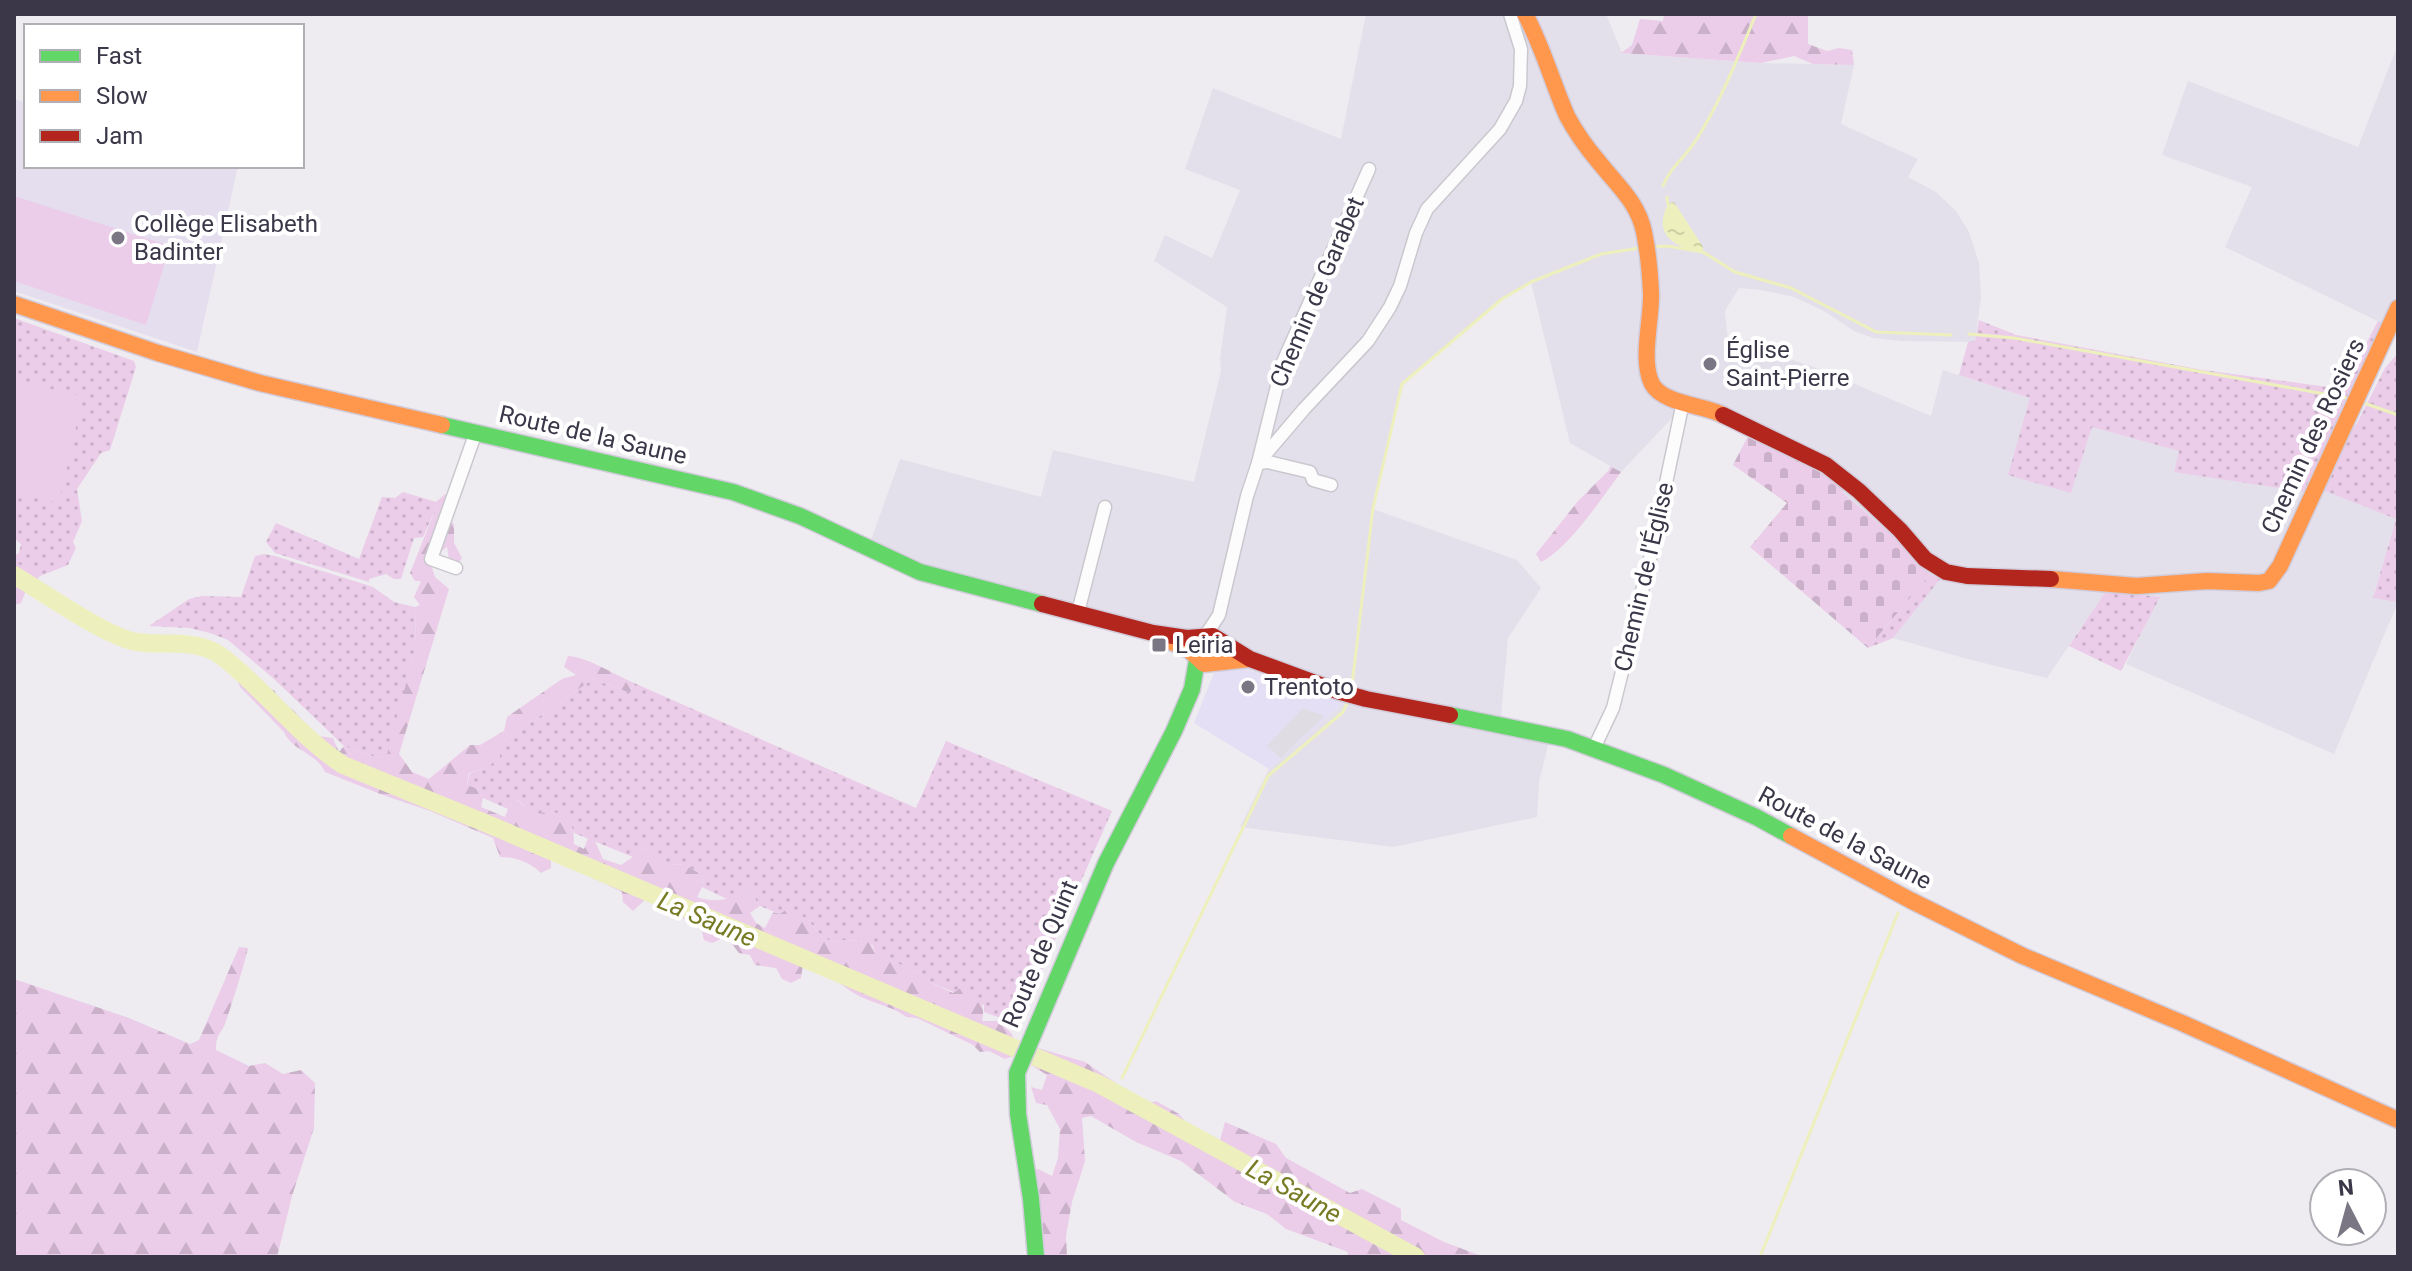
<svg xmlns="http://www.w3.org/2000/svg" width="2412" height="1271" font-family="Roboto,sans-serif">
<style>
.residential{fill:#e3e0eb}
.commercial{fill:#e4dff4}
.education{fill:#e4deef}
.grass{fill:url(#grass-dots)}
.forest{fill:url(#forest-firs)}
.cemetery{fill:url(#cemetery-stones)}
.green{fill:#ebcce9}
.parking{fill:#dfdde3}
.water{fill:url(#water-ripples)}
.lines{fill:none;stroke-linecap:round;stroke-linejoin:round}
.stream{stroke:#edf0bc;stroke-width:3}
.river{stroke:#edf0bc;stroke-width:18}
.street-casing{stroke:#cac8ce;stroke-width:15}
.fast-casing{stroke:#d1cbda;stroke-width:19}
.slow-casing{stroke:#d1cbda;stroke-width:19}
.jam-casing{stroke:#d1cbda;stroke-width:19}
.street{stroke:#fcfcfd;stroke-width:12}
.fast{stroke:#63d668;stroke-width:16}
.slow{stroke:#ff974d;stroke-width:16}
.jam{stroke:#b3261e;stroke-width:16}
.poi-dot{fill:#7a7683;stroke:#fff;stroke-width:3}
.labels{text-anchor:middle;dominant-baseline:central;stroke-width:8;stroke-linejoin:round;paint-order:stroke}
.poi-label{font-size:24px;fill:#3b3748;stroke:#fff;text-anchor:start}
.street-label{font-size:24px;fill:#3b3748;stroke:#fff}
.water-label{font-size:26px;font-style:italic;fill:#767b24;stroke:#fff}
</style>
<defs>
<pattern id="grass-dots" width="8" height="8" patternUnits="userSpaceOnUse" patternTransform="scale(2)"><rect width="8" height="8" fill="#ebcce9"/><path d="M2 2h.1M6 6h.1" fill="none" stroke="#cab0c9" stroke-width="1.8" stroke-linecap="round"/></pattern>
<pattern id="forest-firs" width="22" height="20" patternUnits="userSpaceOnUse" patternTransform="scale(2)"><rect width="22" height="20" fill="#ebcce9"/><path d="M5 1l3.5 6h-7zM16 11l3.5 6h-7z" fill="#cab0c9"/></pattern>
<pattern id="cemetery-stones" width="16" height="16" patternUnits="userSpaceOnUse" patternTransform="scale(2)"><rect width="16" height="16" fill="#ebcce9"/><path d="M2 7V4a2 2 0 0 1 4 0v3zM10 15v-3a2 2 0 0 1 4 0v3z" fill="#cab0c9"/></pattern>
<pattern id="water-ripples" width="26" height="14" patternUnits="userSpaceOnUse" patternTransform="scale(2)"><rect width="26" height="14" fill="#edf0bc"/><path d="M2 4q2-2 4 0t4 0M15 11q2-2 4 0t4 0" fill="none" stroke="#cccea3"/></pattern>
</defs>
<rect width="100%" height="100%" fill="#eeecf1"/>
<!-- residential -->
<g class="residential">
<path d="M 1366,14 L 1606,14 L 1622,53 L 1761,63 L 1854,65 L 1841,124 L 1918,159 L 1908,177 L 1936,192 L 1956,211 L 1969,232 L 1979,263 L 1981,297 L 1975,342 L 1903,341 L 1873,338 L 1854,331 L 1824,311 L 1794,297 L 1761,290 L 1739,288 L 1725,311 L 1728,340 L 1739,353 L 1780,362 L 1793,360 L 1819,369 L 1931,416 L 1943,370 L 2030,398 L 2071,493 L 2092,427 L 2180,451 L 2174,472 L 2310,484 L 2396,519 L 2373,597 L 2398,602 L 2334,754 L 2126,664 L 2159,597 L 2106,591 L 2047,678 L 1971,660 L 1893,638 L 1939,579 L 1930,574 L 1901,543 L 1841,492 L 1846,486 L 1826,470 L 1705,410 L 1674,416 L 1621,472 L 1570,443 L 1531,282 L 1502,299 L 1402,384 L 1373,509 L 1517,560 L 1541,588 L 1508,638 L 1501,716 L 1552,729 L 1539,782 L 1537,817 L 1393,847 L 1240,827 L 1269,769 L 1344,702 L 1168,643 L 866,554 L 900,459 L 1041,497 L 1053,450 L 1194,482 L 1221,371 L 1220,359 L 1227,307 L 1154,261 L 1165,235 L 1212,258 L 1240,190 L 1185,169 L 1213,88 L 1341,139 Z"/>
<path d="M 2398,44 L 2398,324 L 2396,330 L 2225,247 L 2252,187 L 2162,155 L 2188,81 L 2358,147 Z"/>
</g>
<!-- commercial -->
<path class="commercial" d="M 1236,666 L 1344,702 L 1269,769 L 1194,723 L 1214,673 Z"/>
<!-- education -->
<path class="education" d="M 14,99 L 26,103 L 26,166 L 238,166 L 197,352 L 14,291 Z"/>
<!-- grass -->
<g class="grass">
<path d="M 14,318 L 134,361 L 136,367 L 110,450 L 101,453 L 77,489 L 82,521 L 73,542 L 76,548 L 68,565 L 40,576 L 14,562 L 14,556 L 19,553 L 21,544 L 14,538 Z"/>
<path d="M 1979,320 L 2016,335 L 2203,370 L 2342,389 L 2378,321 L 2387,326 L 2306,492 L 2174,472 L 2179,451 L 2092,427 L 2071,493 L 2008,475 L 2030,398 L 1959,375 L 1968,342 L 1975,341 Z"/>
<path d="M 2398,353 L 2398,602 L 2373,598 L 2396,519 L 2323,490 L 2346,438 L 2357,423 L 2385,368 Z"/>
<path d="M 403,492 L 436,502 L 436,508 L 423,537 L 414,538 L 401,579 L 394,579 L 386,574 L 369,579 L 369,582 L 275,553 L 266,542 L 276,523 L 359,559 L 382,497 L 395,498 Z"/>
<path d="M 264,554 L 275,556 L 373,587 L 394,602 L 415,607 L 416,646 L 388,755 L 378,758 L 344,746 L 274,679 L 228,640 L 210,633 L 189,628 L 149,626 L 189,599 L 202,596 L 241,597 L 255,556 Z"/>
<path d="M 1930,574 L 1940,579 L 1893,638 L 1868,648 Z"/>
<path d="M 2106,591 L 2160,597 L 2121,671 L 2069,646 Z"/>
<path d="M 593,679 L 630,693 L 634,683 L 916,808 L 946,741 L 1112,811 L 1020,1019 L 1014,1023 L 984,1012 L 984,1005 L 925,980 L 919,973 L 875,953 L 867,928 L 858,941 L 846,940 L 835,942 L 823,938 L 808,920 L 780,914 L 760,906 L 749,890 L 729,900 L 702,887 L 703,876 L 686,865 L 666,864 L 655,853 L 646,848 L 633,857 L 574,833 L 568,819 C 559,819 539,822 532,815 C 526,809 525,805 517,800 L 508,809 L 483,798 L 480,790 L 467,786 L 470,773 L 488,767 L 501,743 Z"/>
</g>
<!-- forest -->
<g class="forest">
<path d="M 1664,14 L 1808,14 L 1808,44 L 1827,51 L 1839,48 L 1852,50 L 1854,65 L 1813,64 L 1794,56 L 1761,63 L 1621,53 L 1632,45 L 1640,19 L 1663,21 Z"/>
<path d="M 1610,466 L 1621,472 C 1602,498 1568,549 1541,562 L 1536,554 L 1578,501 L 1609,470 Z"/>
<path d="M 445,494 L 451,505 L 447,518 L 454,524 L 454,543 L 462,558 L 457,566 L 449,559 L 447,547 L 438,554 L 431,565 L 435,577 L 449,589 L 399,754 L 412,772 L 429,779 L 470,745 L 480,745 L 504,731 L 507,717 L 562,679 L 576,675 L 564,667 L 568,656 C 590,658 613,674 634,683 L 630,693 L 593,679 L 501,743 L 500,757 L 488,767 L 469,773 L 467,785 L 480,790 L 483,798 L 481,807 L 505,817 L 508,809 L 516,800 C 527,806 529,814 537,818 L 545,811 C 569,813 574,820 574,844 L 584,849 L 588,838 L 595,841 L 603,859 L 621,865 L 646,848 L 655,852 L 666,864 L 686,865 L 703,876 L 702,887 L 697,897 C 717,904 731,899 749,890 L 760,906 L 750,913 L 756,923 L 765,928 L 773,912 L 780,914 L 790,907 L 808,920 L 823,938 L 835,942 L 846,940 L 858,941 L 867,927 L 874,931 L 874,941 L 871,945 L 875,953 L 919,973 L 925,980 L 953,993 L 964,986 C 979,995 986,1002 982,1021 L 999,1021 L 1012,1034 L 1017,1055 L 1005,1059 L 989,1051 L 980,1052 L 973,1045 L 917,1018 L 906,1017 C 898,1009 877,1004 866,999 C 854,995 843,985 833,979 C 823,973 813,969 803,965 L 801,978 L 791,983 L 782,979 L 776,968 L 755,965 L 750,955 L 739,953 L 732,944 L 734,937 L 724,932 L 719,940 L 712,943 L 704,940 L 701,928 L 647,898 L 633,911 L 623,902 L 622,892 L 551,858 L 551,868 L 541,873 C 531,863 514,856 500,857 L 493,838 L 430,811 L 383,795 L 325,772 C 317,753 292,751 284,732 L 240,687 L 234,671 L 245,666 L 262,685 L 275,691 L 277,700 L 293,710 L 318,736 L 333,738 L 339,752 L 344,746 L 378,758 L 387,755 L 416,646 L 415,607 L 420,605 L 414,597 L 421,581 L 415,581 L 410,573 L 436,508 L 436,502 Z"/>
<path d="M 14,562 L 41,575 L 25,593 L 21,603 L 14,605 Z"/>
<path d="M 239,947 L 248,948 C 242,973 234,997 226,1021 C 222,1034 216,1032 216,1050 L 249,1066 L 265,1063 L 283,1074 L 301,1070 L 315,1083 L 314,1128 L 292,1196 L 277,1257 L 14,1257 L 14,979 L 129,1018 L 190,1044 L 199,1040 Z"/>
<path d="M 1038,1048 L 1085,1062 L 1147,1104 L 1156,1101 L 1179,1114 L 1194,1132 L 1219,1144 L 1225,1122 L 1276,1144 L 1286,1158 L 1350,1193 L 1362,1189 L 1401,1209 L 1401,1220 L 1444,1242 L 1479,1255 L 1504,1257 L 1347,1257 L 1348,1252 L 1286,1229 L 1267,1214 L 1235,1202 L 1181,1161 L 1136,1142 L 1091,1116 L 1082,1118 L 1085,1161 L 1072,1202 L 1066,1236 L 1067,1257 L 1044,1257 L 1044,1250 L 1037,1239 L 1032,1171 L 1038,1169 L 1052,1176 L 1058,1158 L 1060,1129 L 1047,1105 L 1036,1103 L 1031,1087 L 1042,1090 L 1047,1075 L 1028,1063 Z"/>
</g>
<!-- cemetery -->
<path class="cemetery" d="M 1749,434 L 1821,467 L 1818,470 L 1822,473 L 1826,470 L 1846,486 L 1842,492 L 1901,543 L 1930,574 L 1868,648 L 1750,547 L 1787,503 L 1733,465 Z"/>
<!-- green -->
<g class="green">
<path d="M 14,196 L 170,246 L 146,325 L 14,281 Z"/>
<path d="M 14,381 L 83,396 L 59,503 L 14,493 Z"/>
</g>
<!-- parking -->
<path class="parking" d="M 1303,708 L 1324,716 L 1281,758 L 1267,746 Z"/>
<!-- water -->
<path class="water" d="M 1674,202 L 1703,247 L 1703,252 C 1675,248 1652,235 1668,204 Z"/>
<g class="lines">
<!-- stream -->
<g class="stream">
<path d="M 1663,186 C 1670,167 1686,157 1696,140 C 1720,103 1739,55 1756,14"/>
<path d="M 1667,197 L 1668,204"/>
<path d="M 1652,247 L 1667,246 L 1703,252 L 1735,272 L 1791,288 L 1876,332 L 1951,335"/>
<path d="M 1969,334 L 2014,338 L 2347,398"/>
<path d="M 2364,403 L 2398,415"/>
<path d="M 1352,685 L 1373,508 L 1402,384 L 1502,299 L 1531,282 L 1601,254 L 1640,248"/>
<path d="M 1122,1078 L 1268,776 L 1343,712 L 1347,703"/>
<path d="M 1116,1093 L 1118,1088"/>
<path d="M 1760,1257 L 1898,913"/>
</g>
<!-- river -->
<path class="river" d="M 14,575 C 43,592 106,637 137,642 C 164,646 189,639 215,652 C 227,659 238,670 248,679 C 279,708 308,742 343,765 L 490,825 L 1099,1084 L 1416,1257"/>
<defs>
<g id="street">
<path d="M 1331,485 L 1313,480 L 1310,472 L 1268,462 L 1258,463 L 1283,362 L 1369,169"/>
<path d="M 456,568 L 431,559 L 476,432"/>
<path d="M 1078,612 L 1105,507"/>
<path d="M 1205,636 L 1219,615 L 1247,496 L 1258,463 L 1304,409 L 1368,341 L 1390,307 L 1400,286 L 1416,233 L 1427,209 L 1500,129 L 1516,101 L 1520,86 L 1521,49 L 1510,14"/>
<path d="M 1594,748 L 1613,708 L 1650,559 L 1683,402"/>
</g>
<g id="fast">
<path d="M 442,425 L 733,492 L 800,516 L 920,572 L 1042,604"/>
<path d="M 1450,715 L 1567,739 L 1664,775 L 1756,817 L 1791,836"/>
<path d="M 1036,1257 L 1031,1199 L 1018,1114 L 1017,1073 L 1106,863 L 1174,731 L 1192,689 L 1197,660"/>
</g>
<g id="slow">
<path d="M 1525,14 C 1543,47 1552,82 1567,116 C 1575,131 1587,148 1598,161 C 1616,184 1638,202 1644,232 C 1648,251 1650,273 1651,293 C 1652,319 1640,360 1652,384 C 1663,404 1704,405 1723,415"/>
<path d="M 14,304 L 158,353 L 260,383 L 442,425"/>
<path d="M 2051,579 L 2136,586 L 2207,581 L 2259,583 L 2269,581 L 2280,566 L 2398,308"/>
<path d="M 1169,641 L 1189,650 L 1204,664 L 1249,659"/>
<path d="M 1791,836 L 1910,900 L 2023,956 L 2182,1023 L 2398,1120"/>
</g>
<g id="jam">
<path d="M 1723,415 L 1826,465 L 1859,491 L 1900,530 L 1925,559 L 1946,572 L 1967,576 L 2051,579"/>
<path d="M 1042,604 L 1153,633 L 1187,638 L 1213,636 L 1250,659 L 1337,691 L 1366,699 L 1450,715"/>
</g>
</defs>
<!-- street casing -->
<use href="#street" class="street-casing"/>
<!-- fast casing -->
<use href="#fast" class="fast-casing"/>
<!-- slow casing -->
<use href="#slow" class="slow-casing"/>
<!-- jam casing -->
<use href="#jam" class="jam-casing"/>
<!-- street -->
<use href="#street" class="street"/>
<!-- fast -->
<use href="#fast" class="fast"/>
<!-- slow -->
<use href="#slow" class="slow"/>
<!-- jam -->
<use href="#jam" class="jam"/>
</g>
<!-- markers -->
<g class="poi-dot">
<circle cx="118" cy="238" r="8"/>
<circle cx="1710" cy="364" r="8"/>
<rect x="1151" y="637" width="16" height="16" rx="4"/>
<circle cx="1248" cy="687" r="8"/>
</g>
<g class="labels">
<!-- poi labels -->
<g class="poi-label">
<text x="134" y="224">Collège Elisabeth<tspan x="134" dy="28">Badinter</tspan></text>
<text x="1726" y="350">Église<tspan x="1726" dy="28">Saint-Pierre</tspan></text>
<text x="1175" y="645">Leiria</text>
<text x="1264" y="687">Trentoto</text>
</g>
<!-- street labels -->
<g class="street-label">
<text transform="translate(1317 292) rotate(-67)">Chemin de Garabet</text>
<text transform="translate(593 435) rotate(13)">Route de la Saune</text>
<text transform="translate(2313 436) rotate(-65)">Chemin des Rosiers</text>
<text transform="translate(1644 577) rotate(-77)">Chemin de l'Église</text>
<text transform="translate(1845 838) rotate(28)">Route de la Saune</text>
<text transform="translate(1040 954) rotate(-67)">Route de Quint</text>
</g>
<!-- water labels -->
<g class="water-label">
<text transform="translate(707 919) rotate(23)">La Saune</text>
<text transform="translate(1294 1191) rotate(29)">La Saune</text>
</g>
</g>
<!-- border -->
<rect width="2412" height="1271" fill="none" stroke="#3b3748" stroke-width="32"/>
<!-- legend -->
<rect x="24" y="24" width="280" height="144" fill="#ffffff" stroke="#b1afb6" stroke-width="2"/>
<rect x="40" y="50" width="40" height="12" fill="#63d668" stroke="#b1afb6" stroke-width="2"/>
<text x="96" y="64" font-size="24" fill="#3b3748">Fast</text>
<rect x="40" y="90" width="40" height="12" fill="#ff974d" stroke="#b1afb6" stroke-width="2"/>
<text x="96" y="104" font-size="24" fill="#3b3748">Slow</text>
<rect x="40" y="130" width="40" height="12" fill="#b3261e" stroke="#b1afb6" stroke-width="2"/>
<text x="96" y="144" font-size="24" fill="#3b3748">Jam</text>
<!-- north arrow -->
<g transform="translate(2348 1207) rotate(354)"><circle r="38" fill="#ffffff" stroke="#b1afb6" stroke-width="2"/>
<path d="M0-6L14 30L0 20L-14 30Z" fill="#7a7683"/>
<text y="-12" font-size="22" font-weight="bold" text-anchor="middle" fill="#3b3748">N</text>
</g>
</svg>
